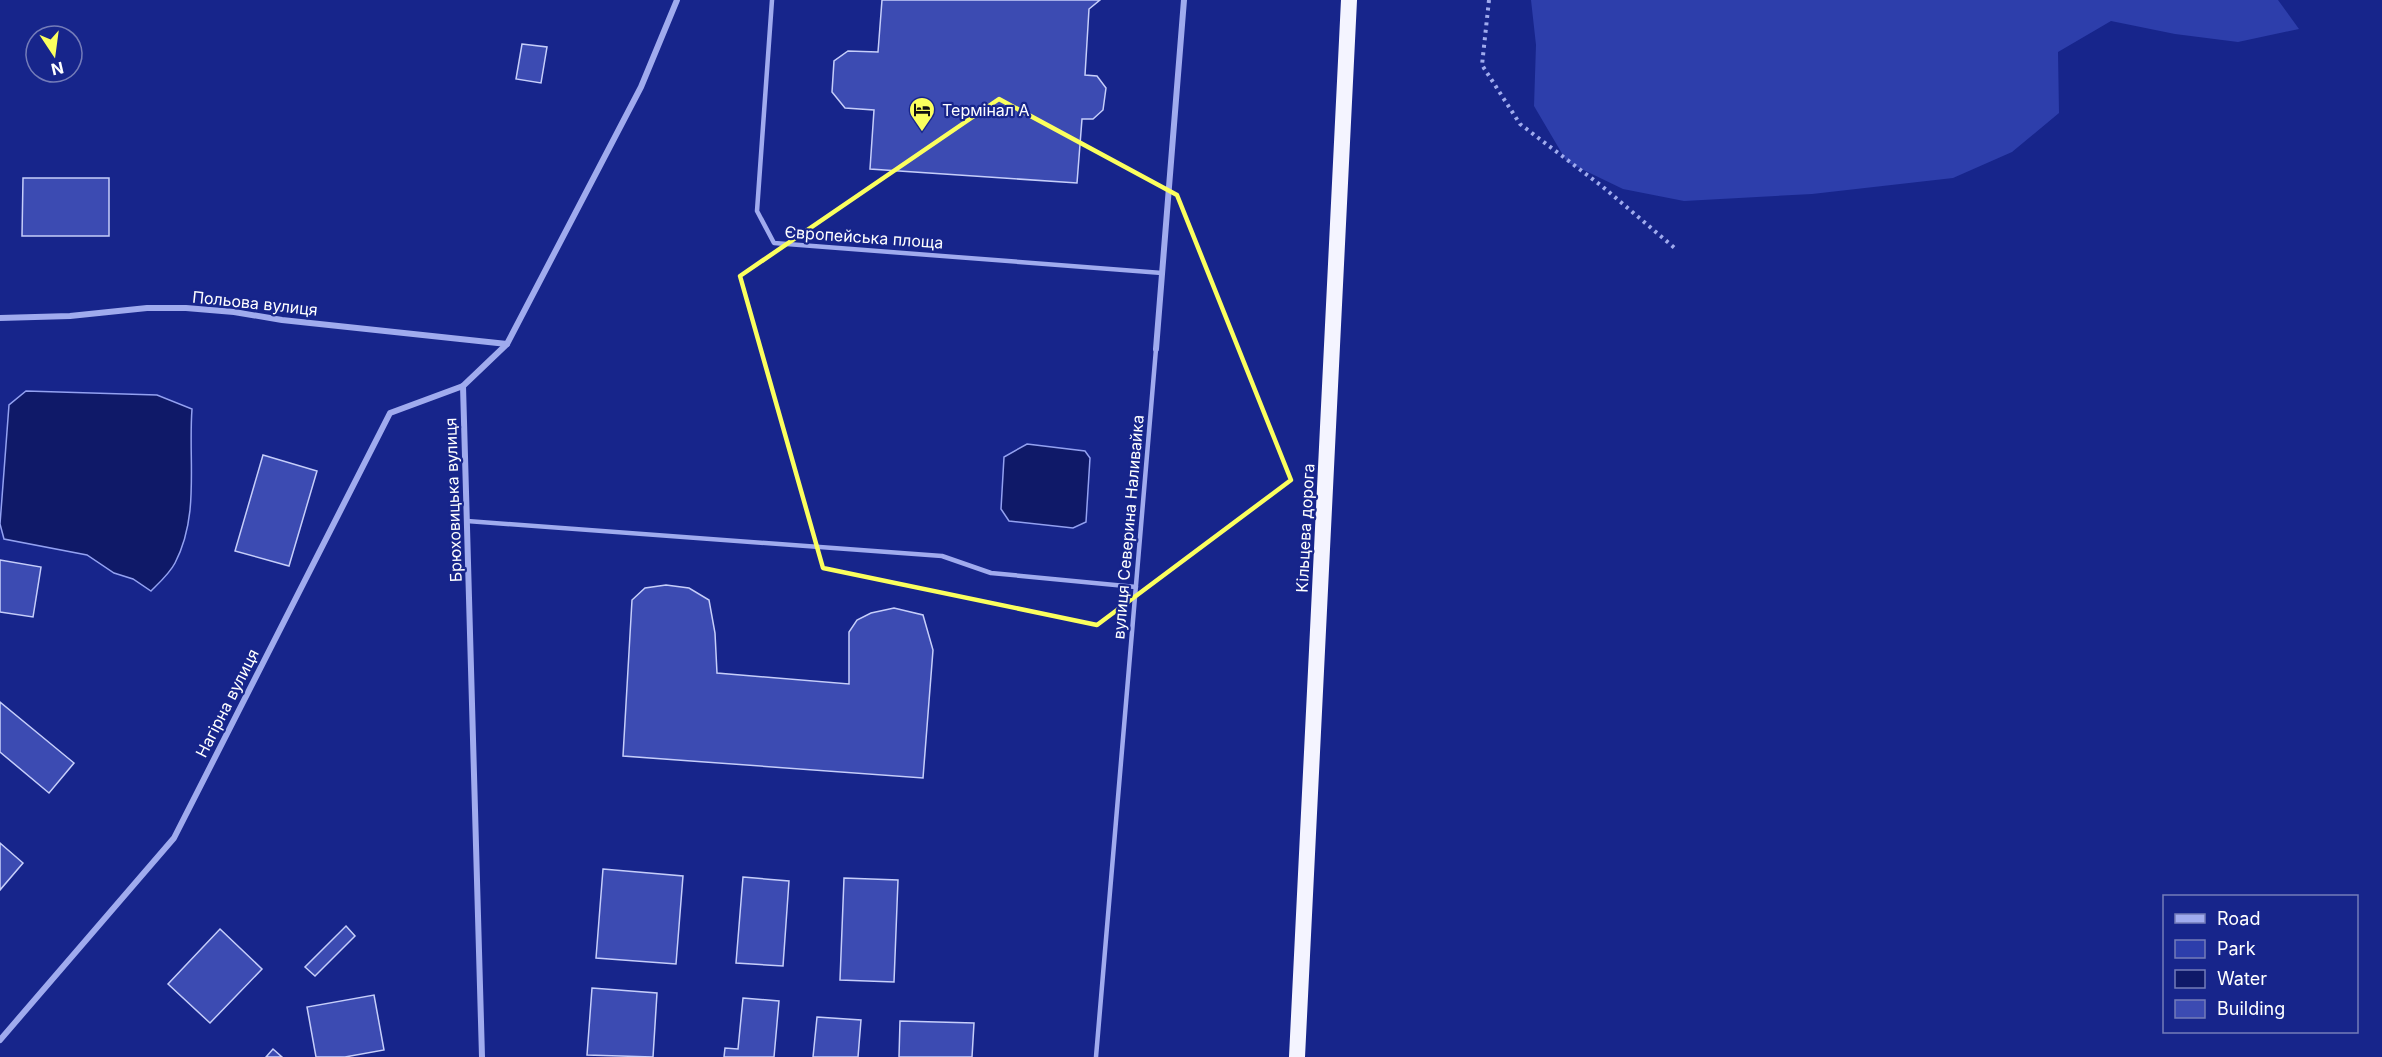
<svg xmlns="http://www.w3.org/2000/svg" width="2382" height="1057" font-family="Inter,sans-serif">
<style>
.green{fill:#2d3eab}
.water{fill:#0f1968;stroke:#93a1f1;stroke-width:1.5}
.building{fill:#3c4bb2;stroke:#c6cefa;stroke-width:1.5}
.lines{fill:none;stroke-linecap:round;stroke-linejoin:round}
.path{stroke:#a0abee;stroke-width:4;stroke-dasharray:3 4.5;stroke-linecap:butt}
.service{stroke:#a0abee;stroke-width:4.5}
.minor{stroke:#a0abee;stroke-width:6}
.trunk{stroke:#f4f4ff;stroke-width:16}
.marked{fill:none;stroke:#fbff5e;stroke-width:4.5;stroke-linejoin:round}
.labels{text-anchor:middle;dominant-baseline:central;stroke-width:4.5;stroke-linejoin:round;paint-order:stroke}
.poi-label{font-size:16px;fill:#fff;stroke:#17258b;text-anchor:start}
.street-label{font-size:16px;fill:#fff;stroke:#17258b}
</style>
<rect width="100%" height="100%" fill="#17258b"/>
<!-- green -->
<path class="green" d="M 1531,0 L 2278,0 L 2299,29 L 2238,42 L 2175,34 L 2111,21 L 2058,52 L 2059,113 L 2012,152 L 1953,178 L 1812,194 L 1684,201 L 1623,189 L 1567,162 L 1534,106 L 1536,45 Z"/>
<!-- water -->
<g class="water">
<path d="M 26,391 L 157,395 L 192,409 C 188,461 200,515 175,563 C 170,573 159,583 151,591 L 133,579 L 114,573 L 87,555 L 4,539 L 0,524 L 9,405 Z"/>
<path d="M 1027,444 L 1085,451 L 1090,458 L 1086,522 L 1073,528 L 1009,521 L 1001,509 L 1004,457 Z"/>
</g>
<!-- building -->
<g class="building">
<path d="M 882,0 L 1100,0 L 1089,9 L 1085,75 L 1097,76 L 1106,88 L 1103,110 L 1093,119 L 1082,119 L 1077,183 L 870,169 L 874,110 L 845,108 L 832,92 L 834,61 L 848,51 L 878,52 Z"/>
<path d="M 522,44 L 547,47 L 541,83 L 516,79 Z"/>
<path d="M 23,178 L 109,178 L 109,236 L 22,236 Z"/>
<path d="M 263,455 L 317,471 L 289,566 L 235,551 Z"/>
<path d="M 0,560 L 41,567 L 33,617 L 0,612 Z"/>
<path d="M 666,585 L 689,588 L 709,600 L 715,633 L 717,673 L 849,684 L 849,632 L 857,620 L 871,613 L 894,608 L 923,615 L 933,650 L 923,778 L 623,756 L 632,600 L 645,588 Z"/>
<path d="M 0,702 L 74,763 L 49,793 L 0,752 Z"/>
<path d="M 0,843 L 23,863 L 0,890 Z"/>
<path d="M 603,869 L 683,876 L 676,964 L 596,958 Z"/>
<path d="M 743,877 L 789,881 L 783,966 L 736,963 Z"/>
<path d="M 844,878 L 898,880 L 894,982 L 840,980 Z"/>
<path d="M 346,926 L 355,936 L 315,976 L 305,967 Z"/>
<path d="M 220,929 L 262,969 L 210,1023 L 168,984 Z"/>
<path d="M 592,988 L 657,993 L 653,1057 L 587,1055 Z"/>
<path d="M 374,995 L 384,1050 L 345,1057 L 316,1057 L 307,1007 Z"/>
<path d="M 743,998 L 779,1001 L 774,1057 L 724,1057 L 725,1048 L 738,1049 Z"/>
<path d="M 817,1017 L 861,1020 L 858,1057 L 813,1057 Z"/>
<path d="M 900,1021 L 974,1023 L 972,1057 L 899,1057 Z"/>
<path d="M 273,1049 L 282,1057 L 266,1057 Z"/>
</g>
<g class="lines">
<!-- path -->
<path class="path" d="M 1489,0 L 1482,65 L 1520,124 L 1603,187 L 1677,250"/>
<!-- service -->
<g class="service">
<path d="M 772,0 L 757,211 L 774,243 L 1162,273"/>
<path d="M 467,521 L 942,556 L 991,573 L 1136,587"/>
<path d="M 1096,1057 L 1156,349"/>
</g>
<!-- minor -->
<g class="minor">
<path d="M 0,318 L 70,316 L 147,308 L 186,308 L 234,312 L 282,320 L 507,344"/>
<path d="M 1156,349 L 1184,0"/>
<path d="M 0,1040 L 174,838 L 390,413 L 463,386"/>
<path d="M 482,1057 L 463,386 L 507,344 L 641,87 L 677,0"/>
</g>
<!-- trunk -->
<path class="trunk" d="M 1297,1057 L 1349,0"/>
</g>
<!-- marked area -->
<path class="marked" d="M 999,99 L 1177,195 L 1291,480 L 1097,625 L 823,568 L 740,276 Z"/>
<!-- icons -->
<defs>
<symbol id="hotel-pin" viewBox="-11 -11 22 30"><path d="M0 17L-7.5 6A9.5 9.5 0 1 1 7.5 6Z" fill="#fbff5e" stroke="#17258b"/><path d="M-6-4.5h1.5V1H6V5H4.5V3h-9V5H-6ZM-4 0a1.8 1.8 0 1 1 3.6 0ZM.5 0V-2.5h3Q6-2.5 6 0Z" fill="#111"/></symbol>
</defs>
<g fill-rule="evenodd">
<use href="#hotel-pin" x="907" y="95" width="30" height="40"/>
</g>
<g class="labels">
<!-- poi labels -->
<g class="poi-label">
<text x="942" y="110">Термінал А</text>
</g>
<!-- street labels -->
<g class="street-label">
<text transform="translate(864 237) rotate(4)">Європейська площа</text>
<text transform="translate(255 303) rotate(6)">Польова вулиця</text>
<text transform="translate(453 500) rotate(-92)">Брюховицька вулиця</text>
<text transform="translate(1128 527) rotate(-85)">вулиця Северина Наливайка</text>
<text transform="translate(1305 528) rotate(-87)">Кільцева дорога</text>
<text transform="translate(227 703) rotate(-63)">Нагірна вулиця</text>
</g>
</g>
<!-- legend -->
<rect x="2163" y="895" width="195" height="138" fill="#17258b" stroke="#747cb9" stroke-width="1.5"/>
<rect x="2175" y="914" width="30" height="9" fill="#a0abee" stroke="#747cb9" stroke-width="1.5"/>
<text x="2217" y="925" font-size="18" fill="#ffffff">Road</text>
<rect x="2175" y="940" width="30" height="18" fill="#2d3eab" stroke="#747cb9" stroke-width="1.5"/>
<text x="2217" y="955" font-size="18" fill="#ffffff">Park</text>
<rect x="2175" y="970" width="30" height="18" fill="#0f1968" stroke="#747cb9" stroke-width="1.5"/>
<text x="2217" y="985" font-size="18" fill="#ffffff">Water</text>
<rect x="2175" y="1000" width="30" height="18" fill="#3c4bb2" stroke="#747cb9" stroke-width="1.5"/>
<text x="2217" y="1015" font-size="18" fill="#ffffff">Building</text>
<!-- north arrow -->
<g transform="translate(54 54) rotate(167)"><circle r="28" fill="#17258b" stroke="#747cb9" stroke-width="1.5"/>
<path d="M0-4.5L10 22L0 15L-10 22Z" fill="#fbff5e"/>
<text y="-9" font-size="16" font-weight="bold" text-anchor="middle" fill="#ffffff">N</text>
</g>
</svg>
